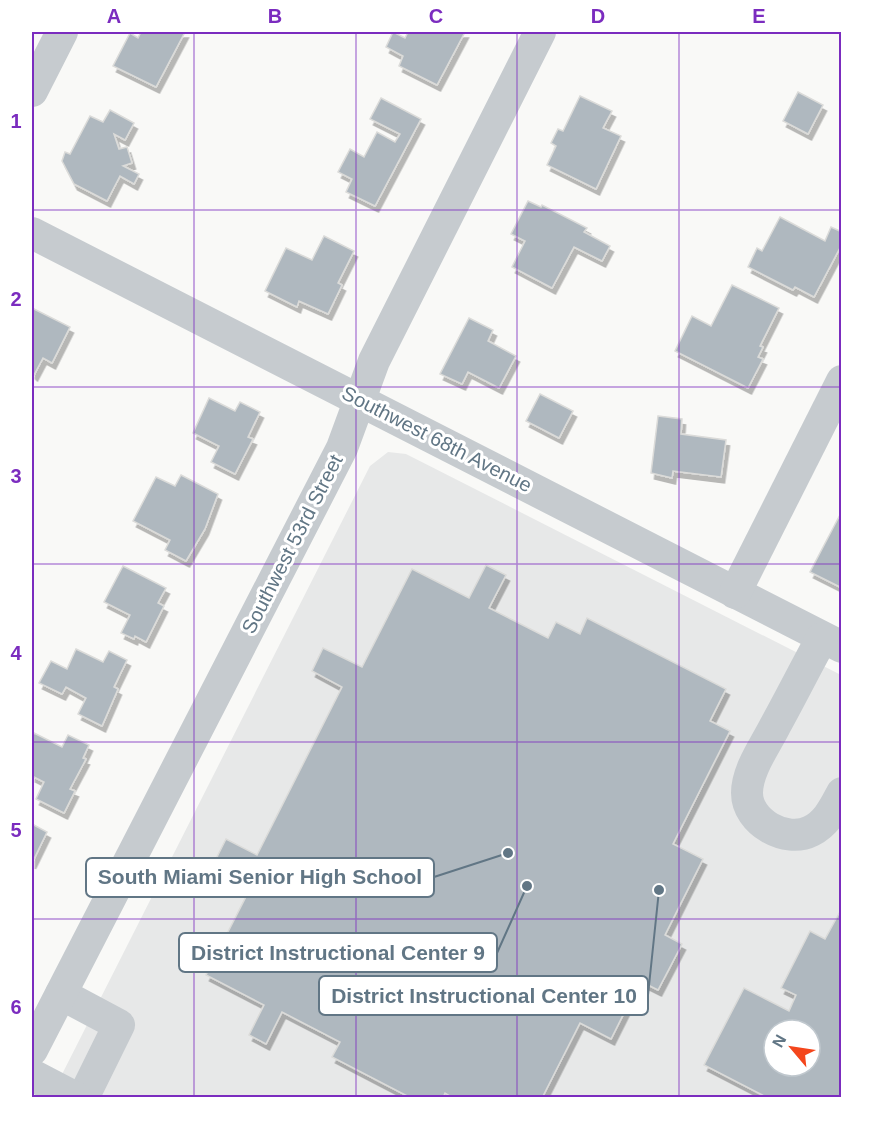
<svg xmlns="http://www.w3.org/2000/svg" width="873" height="1129" font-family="Helvetica,sans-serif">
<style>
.built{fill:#e7e8e8;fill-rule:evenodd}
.building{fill:#afb8bf;stroke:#dbdbd9;stroke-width:1.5;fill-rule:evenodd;filter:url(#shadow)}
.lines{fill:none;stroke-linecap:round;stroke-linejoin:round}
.minor{stroke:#c6cbcf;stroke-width:32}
.grid{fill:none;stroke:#7b2cbf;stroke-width:1.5;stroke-opacity:0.55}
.labels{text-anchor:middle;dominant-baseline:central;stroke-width:6;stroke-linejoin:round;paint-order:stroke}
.street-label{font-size:20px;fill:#617685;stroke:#fff}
.leader{fill:none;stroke:#617685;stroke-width:2}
.callout-dot{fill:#617685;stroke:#fff;stroke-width:2}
.callout{fill:#fff;stroke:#617685;stroke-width:2}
.callout-label{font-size:21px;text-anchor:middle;font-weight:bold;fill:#617685}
.neatline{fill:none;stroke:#7b2cbf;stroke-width:2}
.grid-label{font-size:20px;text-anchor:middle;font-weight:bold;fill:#7b2cbf}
</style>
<defs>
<filter id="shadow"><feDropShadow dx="3.5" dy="6" stdDeviation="0" flood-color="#0004"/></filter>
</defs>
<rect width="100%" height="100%" fill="#f9f9f7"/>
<!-- built -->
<path class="built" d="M 388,452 L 406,454 L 841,675 L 841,1097 L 50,1098 L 370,466 ZM 774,1030 L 810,1030 L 810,1066 L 774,1066 Z"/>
<!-- building -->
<g class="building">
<path d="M 141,32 L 185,32 L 156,87 L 113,66 L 130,33 L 138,38 Z"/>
<path d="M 393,32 L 405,38 L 408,32 L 465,32 L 437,85 L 399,66 L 403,56 L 386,47 Z"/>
<path d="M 798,92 L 823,105 L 808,134 L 783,121 Z"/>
<path d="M 580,96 L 612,111 L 603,128 L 621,136 L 596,189 L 547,165 L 556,146 L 551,143 L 558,129 L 563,131 Z"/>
<path d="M 381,98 L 421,119 L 375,206 L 346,192 L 352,179 L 338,172 L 350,149 L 364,157 L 377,132 L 395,142 L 400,134 L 370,119 Z"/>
<path d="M 110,110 L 134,123 L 125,140 L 114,134 L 119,149 L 127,147 L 132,163 L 123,166 L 139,174 L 134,184 L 120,176 L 107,201 L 74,184 L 62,161 L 65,152 L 70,154 L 90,116 L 103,122 Z"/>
<path d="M 528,201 L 541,207 L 542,205 L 587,228 L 584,232 L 610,246 L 602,261 L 574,247 L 552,288 L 512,267 L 525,241 L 511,234 Z"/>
<path d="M 780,217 L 825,241 L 831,227 L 842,232 L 842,244 L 814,297 L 795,287 L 793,290 L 748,267 L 757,248 L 762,251 Z"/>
<path d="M 324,236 L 354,251 L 338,283 L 342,285 L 328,314 L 299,301 L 297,307 L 265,291 L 286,248 L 312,260 Z"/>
<path d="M 732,285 L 779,308 L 760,346 L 763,347 L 758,357 L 763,359 L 748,388 L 675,351 L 692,316 L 711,326 Z"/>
<path d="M 32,308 L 70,327 L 52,363 L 43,358 L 34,375 L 32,373 Z"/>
<path d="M 469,318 L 493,330 L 488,341 L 516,356 L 499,388 L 468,372 L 462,384 L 440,374 Z"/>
<path d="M 540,394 L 573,411 L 559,438 L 526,421 Z"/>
<path d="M 209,398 L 235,411 L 240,402 L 260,412 L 248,437 L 253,439 L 235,474 L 211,462 L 219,446 L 193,433 Z"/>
<path d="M 658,416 L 682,419 L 681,434 L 726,440 L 721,477 L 673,471 L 672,478 L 651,473 Z"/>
<path d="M 181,475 L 218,494 L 205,529 L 186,561 L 165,550 L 170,540 L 133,521 L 156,477 L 175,486 Z"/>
<path d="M 842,511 L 842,588 L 810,572 Z"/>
<path d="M 486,565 L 506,575 L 489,608 L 548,638 L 556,622 L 580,634 L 587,618 L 726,689 L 710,721 L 730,731 L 673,844 L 703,859 L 665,935 L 682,944 L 658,990 L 640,981 L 611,1039 L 580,1023 L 542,1098 L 453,1098 L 445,1093 L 443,1098 L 411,1098 L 332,1057 L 340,1042 L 282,1012 L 266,1044 L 249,1035 L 264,1005 L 206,975 L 256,877 L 217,857 L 226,839 L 257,855 L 342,687 L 312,671 L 323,648 L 362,667 L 412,569 L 469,598 Z"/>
<path d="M 123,566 L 166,588 L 158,603 L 164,606 L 146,642 L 135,636 L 134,639 L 121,633 L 130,615 L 104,602 Z"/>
<path d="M 76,649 L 103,662 L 109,651 L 127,660 L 114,687 L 118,689 L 102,726 L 78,714 L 86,698 L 66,687 L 62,694 L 39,683 L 51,661 L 67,669 Z"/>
<path d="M 34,733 L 62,747 L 68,735 L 89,745 L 83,758 L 86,759 L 70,789 L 75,791 L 64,813 L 36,799 L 44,782 L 32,776 L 32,739 Z"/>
<path d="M 32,824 L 47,832 L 32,863 Z"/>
<path d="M 842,908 L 842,1098 L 768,1098 L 704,1065 L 744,988 L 789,1011 L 796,995 L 781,988 L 810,931 L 825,939 ZM 774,1030 L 810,1030 L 810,1066 L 774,1066 Z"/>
</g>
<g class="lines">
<!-- minor -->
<g class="minor">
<path d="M 32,91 L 62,32"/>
<path d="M 32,233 L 842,647"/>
<path d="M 735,593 L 842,381"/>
<path d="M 822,638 C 806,667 791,697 775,726 C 765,746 747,770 747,793 C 747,822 786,844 811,831 C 827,823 834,808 842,793"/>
<path d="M 61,994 L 119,1025 L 83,1098"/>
<path d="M 32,1050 L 342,448 L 374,361 L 540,32"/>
<path d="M 32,1075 L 76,1098"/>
</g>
</g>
<!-- grid -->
<path class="grid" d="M 194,32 L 194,1098M 356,32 L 356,1098M 517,32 L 517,1098M 679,32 L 679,1098M 32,210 L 842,210M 32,387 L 842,387M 32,564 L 842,564M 32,742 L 842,742M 32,919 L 842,919"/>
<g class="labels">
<!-- street labels -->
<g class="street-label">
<text transform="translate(437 439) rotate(27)">Southwest 68th Avenue</text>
<text transform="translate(292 544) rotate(-63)">Southwest 53rd Street</text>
</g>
</g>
<!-- callouts -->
<path class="leader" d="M508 853L434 877M527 886L497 953M659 890L648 995"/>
<g class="callout-dot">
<circle cx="508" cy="853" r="6"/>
<circle cx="527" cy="886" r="6"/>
<circle cx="659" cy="890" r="6"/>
</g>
<g class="callout">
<rect x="86" y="858" width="348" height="39" rx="6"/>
<rect x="179" y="933" width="318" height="39" rx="6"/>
<rect x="319" y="976" width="329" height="39" rx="6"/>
</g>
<g class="callout-label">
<text x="260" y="884">South Miami Senior High School</text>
<text x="338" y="960">District Instructional Center 9</text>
<text x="484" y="1003">District Instructional Center 10</text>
</g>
<!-- border -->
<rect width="873" height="1129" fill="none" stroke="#ffffff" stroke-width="66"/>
<!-- north arrow -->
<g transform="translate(792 1048) rotate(299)"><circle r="28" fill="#ffffff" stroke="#c0c8ce" stroke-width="1.5"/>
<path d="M0-4.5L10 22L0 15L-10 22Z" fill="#f4461c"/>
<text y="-9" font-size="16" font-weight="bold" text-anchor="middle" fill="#617685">N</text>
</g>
<rect x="33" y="33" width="807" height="1063" class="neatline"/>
<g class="grid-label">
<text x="114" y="23">A</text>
<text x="275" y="23">B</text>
<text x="436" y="23">C</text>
<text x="598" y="23">D</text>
<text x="759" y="23">E</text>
<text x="16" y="128">1</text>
<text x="16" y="306">2</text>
<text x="16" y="483">3</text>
<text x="16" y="660">4</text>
<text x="16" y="837">5</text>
<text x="16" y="1014">6</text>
</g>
</svg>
